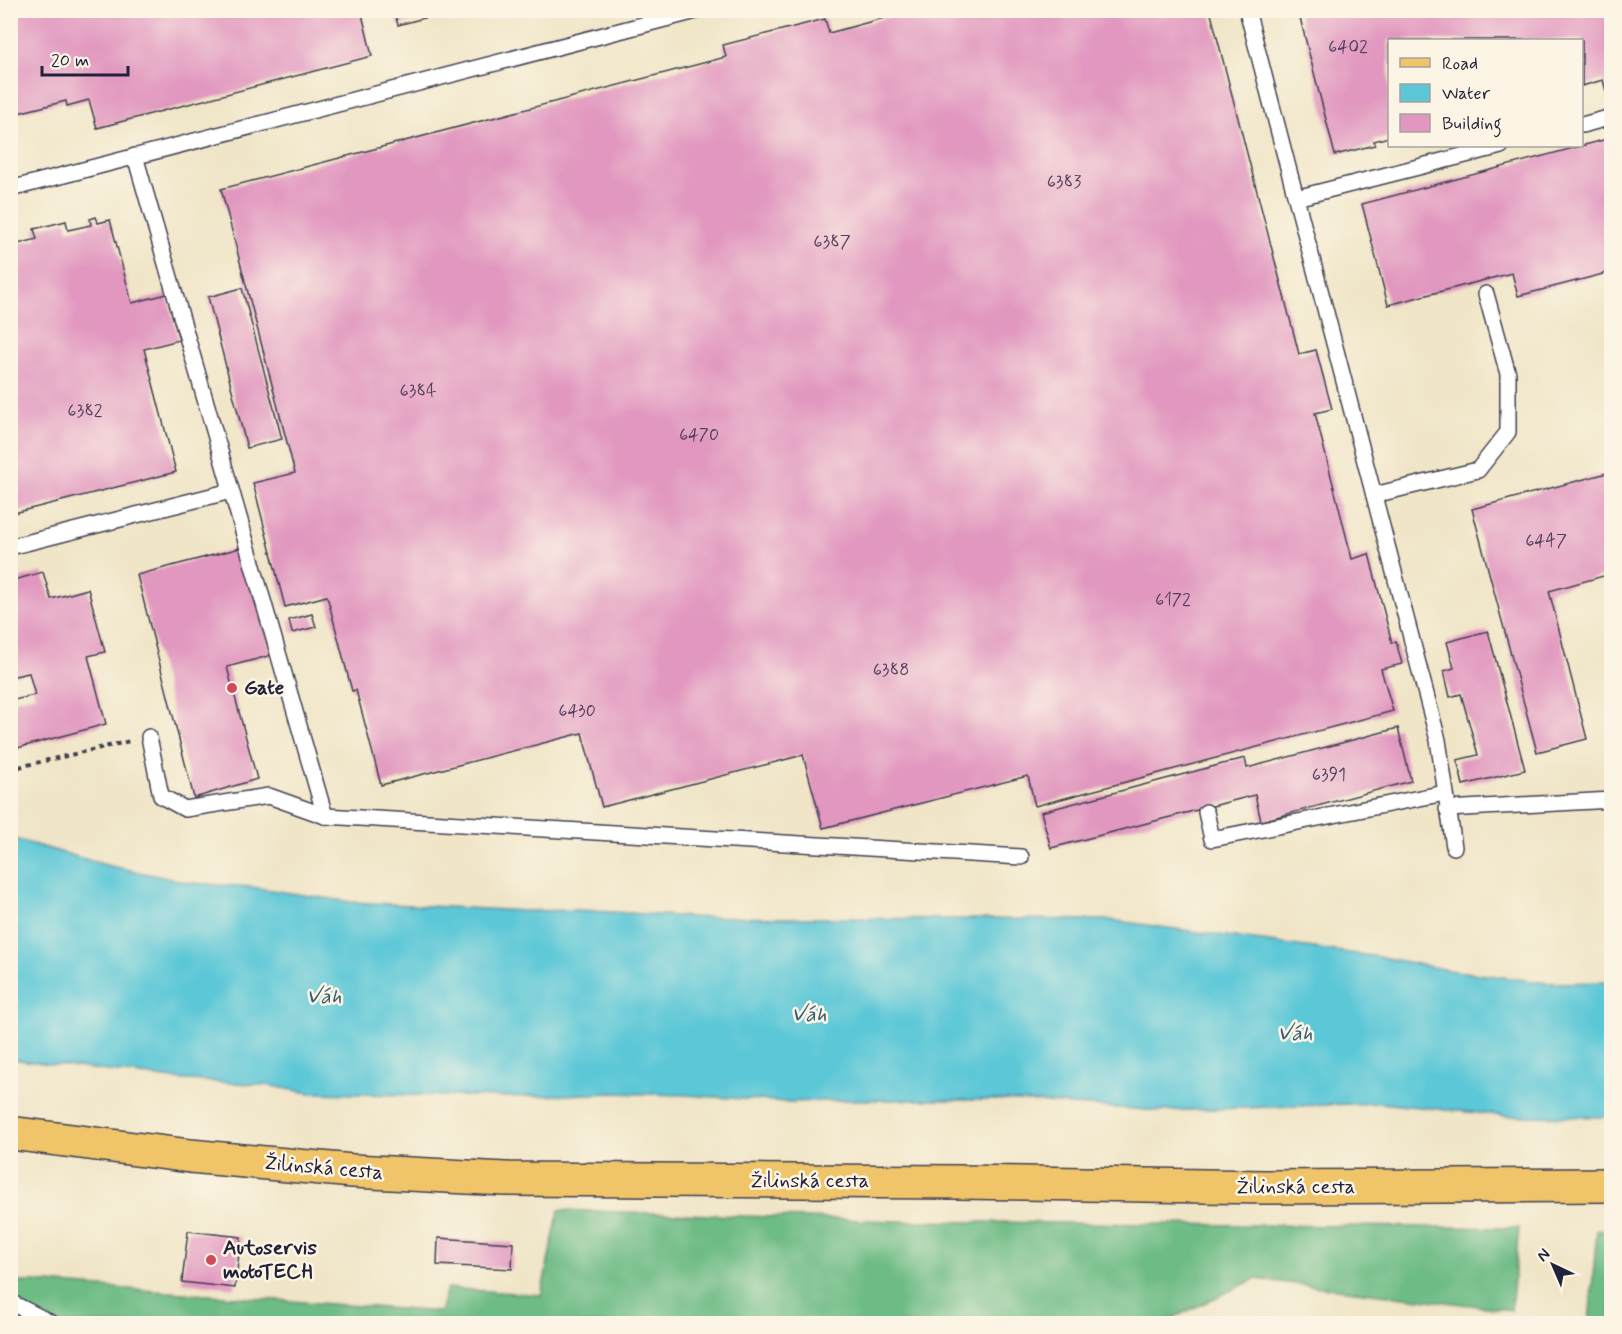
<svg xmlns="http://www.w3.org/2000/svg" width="1622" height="1334" font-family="Mynerve,sans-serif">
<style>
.forest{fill:#6dbb85;stroke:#486e60;stroke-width:1.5}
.water{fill:#5cc7d7;stroke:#3f7489;stroke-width:1.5}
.building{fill:#e197bf}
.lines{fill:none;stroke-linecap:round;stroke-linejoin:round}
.lane-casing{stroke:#413f50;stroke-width:18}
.primary-casing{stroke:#413f50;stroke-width:36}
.path{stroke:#413f50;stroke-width:4;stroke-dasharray:4.5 4.5;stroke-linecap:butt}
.lane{stroke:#fff;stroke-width:15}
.primary{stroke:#f0c469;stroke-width:33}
.poi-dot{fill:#d1495b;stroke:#fcf5e5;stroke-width:2}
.labels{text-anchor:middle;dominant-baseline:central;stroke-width:5;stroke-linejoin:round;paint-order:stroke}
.number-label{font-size:18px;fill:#523f5c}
.poi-label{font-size:21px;font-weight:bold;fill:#22223b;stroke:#fcf5e5;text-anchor:start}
.street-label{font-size:21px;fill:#22223b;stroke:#fcf5e5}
.water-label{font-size:22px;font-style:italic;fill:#365c72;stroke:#fcf5e5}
</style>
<rect width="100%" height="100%" fill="#fcf5e5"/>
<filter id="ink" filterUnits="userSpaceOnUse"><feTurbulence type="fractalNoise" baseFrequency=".0167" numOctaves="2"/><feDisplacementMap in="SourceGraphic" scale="12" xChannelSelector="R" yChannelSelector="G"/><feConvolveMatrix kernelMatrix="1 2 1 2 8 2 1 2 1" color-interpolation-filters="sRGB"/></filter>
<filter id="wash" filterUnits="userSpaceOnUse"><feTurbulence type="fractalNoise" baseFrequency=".008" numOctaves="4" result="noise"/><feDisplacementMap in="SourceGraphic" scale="24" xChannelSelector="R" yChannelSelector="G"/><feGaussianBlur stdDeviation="1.35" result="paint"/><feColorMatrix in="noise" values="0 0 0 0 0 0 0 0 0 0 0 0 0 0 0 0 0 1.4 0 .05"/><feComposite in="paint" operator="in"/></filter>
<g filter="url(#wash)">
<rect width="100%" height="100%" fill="#f0e5c7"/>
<!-- forest -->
<g class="forest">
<path d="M 559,1210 L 894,1221 L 1519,1228 L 1511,1310 L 1255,1279 L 1160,1324 L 11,1324 L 11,1282 L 33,1282 L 440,1312 L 447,1288 L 541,1295 Z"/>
<path d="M 1597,1230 L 1611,1232 L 1611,1323 L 1589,1323 Z"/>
</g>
<!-- water -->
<path class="water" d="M 11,838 L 106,865 L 190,883 L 251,887 L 351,902 L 525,911 L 580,910 L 692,917 L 1110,920 L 1386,958 L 1448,970 L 1548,983 L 1611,982 L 1611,1117 L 1508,1116 L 1379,1103 L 1161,1111 L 1004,1100 L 853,1100 L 787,1102 L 685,1095 L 613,1093 L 511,1097 L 310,1093 L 266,1085 L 174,1079 L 11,1059 Z"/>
<g id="blocks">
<!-- building -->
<g class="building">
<path d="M 10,10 L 361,10 L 372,56 L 97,128 L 89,100 L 67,106 L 66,101 L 10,115 Z"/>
<path d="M 394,10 L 450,10 L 450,11 L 398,25 Z"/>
<path d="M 913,10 L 1210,10 L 1299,354 L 1316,350 L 1332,409 L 1315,413 L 1352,559 L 1369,554 L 1392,643 L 1396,641 L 1402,664 L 1381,669 L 1393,711 L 1035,806 L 1028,776 L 823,828 L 803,755 L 602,807 L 582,733 L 381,785 L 356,690 L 352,691 L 327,596 L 285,607 L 253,483 L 295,473 L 221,189 L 726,57 L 723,45 L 825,19 L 829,33 Z"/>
<path d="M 1298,10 L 1611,10 L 1611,94 L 1607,95 L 1603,80 L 1582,86 L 1582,40 L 1389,40 L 1389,137 L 1374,141 L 1375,145 L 1335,155 Z"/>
<path d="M 1611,138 L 1611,272 L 1518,296 L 1512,273 L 1388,305 L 1362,204 Z"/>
<path d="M 96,217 L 98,223 L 110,220 L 132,303 L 167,294 L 179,340 L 144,349 L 176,472 L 10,514 L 10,246 L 37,239 L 34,229 L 66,221 L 68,230 L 91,225 L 90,219 Z"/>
<path d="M 242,288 L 282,439 L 247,448 L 208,297 Z"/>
<path d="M 1611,472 L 1611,574 L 1549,591 L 1587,739 L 1537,752 L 1472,509 Z"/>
<path d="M 244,547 L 272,655 L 227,667 L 257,779 L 194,798 L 137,575 Z"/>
<path d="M 43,572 L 51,599 L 88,589 L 105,652 L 88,656 L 106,724 L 10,750 L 10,701 L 35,695 L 29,673 L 10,677 L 10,581 Z"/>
<path d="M 312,614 L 316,627 L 292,633 L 289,620 Z"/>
<path d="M 1488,631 L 1525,770 L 1463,785 L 1457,760 L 1478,755 L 1461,694 L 1450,697 L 1444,671 L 1454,668 L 1447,642 Z"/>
<path d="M 1398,728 L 1411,781 L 1261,821 L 1255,795 L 1051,848 L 1041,812 L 1245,758 L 1247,768 Z"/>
<path d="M 188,1231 L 241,1237 L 235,1288 L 182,1282 Z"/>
<path d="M 438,1238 L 513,1243 L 512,1269 L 437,1265 Z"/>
</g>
</g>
</g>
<g filter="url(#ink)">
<use href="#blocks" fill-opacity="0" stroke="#413f50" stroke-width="1.5"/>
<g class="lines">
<defs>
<g id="lane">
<path d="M 1247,10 L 1296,198"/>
<path d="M 1582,125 L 1612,117"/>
<path d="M 135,156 L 325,816 L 269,796 L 185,809 L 161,796 L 149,737"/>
<path d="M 10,189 L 700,10"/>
<path d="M 1374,495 L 1478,470 L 1508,432 L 1508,374 L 1486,294"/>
<path d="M 10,547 L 231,491"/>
<path d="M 1447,809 L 1612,800"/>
<path d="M 1206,812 L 1212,839 L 1445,793"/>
<path d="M 325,816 L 1021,857"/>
<path d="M 1454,847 L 1438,740 L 1296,198 L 1501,146"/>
<path d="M 10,1302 L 53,1324"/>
</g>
<path id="primary" d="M 10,1133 L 190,1156 L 353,1171 L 505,1179 L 960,1182 L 1265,1187 L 1612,1185"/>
</defs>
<!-- lane casing -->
<use href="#lane" class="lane-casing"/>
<!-- primary casing -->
<use href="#primary" class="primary-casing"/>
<!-- path -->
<path class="path" d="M 10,769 L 130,741"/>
<!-- lane -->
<use href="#lane" class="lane"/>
<!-- primary -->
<use href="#primary" class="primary"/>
</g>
</g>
<!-- markers -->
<g class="poi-dot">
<circle cx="232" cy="688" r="6"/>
<circle cx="211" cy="1260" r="6"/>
</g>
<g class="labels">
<!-- number labels -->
<g class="number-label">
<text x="1348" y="47">6402</text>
<text x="1064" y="182">6383</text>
<text x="832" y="242">6387</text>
<text x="418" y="391">6384</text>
<text x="85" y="411">6382</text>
<text x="699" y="435">6470</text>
<text x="1546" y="541">6447</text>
<text x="1173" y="600">6172</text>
<text x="891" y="670">6388</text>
<text x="577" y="711">6430</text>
<text x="1329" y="775">6391</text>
</g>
<!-- poi labels -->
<g class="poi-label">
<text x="244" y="688">Gate</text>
<text x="223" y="1248">Autoservis<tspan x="223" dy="24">motoTECH</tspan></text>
</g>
<!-- street labels -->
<g class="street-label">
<text transform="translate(324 1168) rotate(5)">Žilinská cesta</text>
<text x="810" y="1181">Žilinská cesta</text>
<text x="1296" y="1187">Žilinská cesta</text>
</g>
<!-- water labels -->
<g class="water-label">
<text transform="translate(324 997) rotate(2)">Váh</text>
<text transform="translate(809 1015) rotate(2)">Váh</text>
<text transform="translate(1295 1034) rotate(2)">Váh</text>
</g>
</g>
<!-- margin -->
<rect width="1622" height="1334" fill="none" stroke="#fcf5e5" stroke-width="36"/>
<!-- legend -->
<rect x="1388" y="39" width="195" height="108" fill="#fcf5e5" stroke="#a5a1a1" stroke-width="1.5"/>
<rect x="1400" y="58" width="30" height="9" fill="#f0c469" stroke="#a5a1a1" stroke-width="1.5"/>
<text x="1442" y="69" font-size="18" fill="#22223b">Road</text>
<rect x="1400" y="84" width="30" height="18" fill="#5cc7d7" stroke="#a5a1a1" stroke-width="1.5"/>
<text x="1442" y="99" font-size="18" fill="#22223b">Water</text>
<rect x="1400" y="114" width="30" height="18" fill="#e197bf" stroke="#a5a1a1" stroke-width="1.5"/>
<text x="1442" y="129" font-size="18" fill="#22223b">Building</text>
<!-- north arrow -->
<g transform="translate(1553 1265) rotate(316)" stroke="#fcf5e5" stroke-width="4.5" paint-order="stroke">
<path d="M0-4.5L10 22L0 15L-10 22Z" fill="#22223b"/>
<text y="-9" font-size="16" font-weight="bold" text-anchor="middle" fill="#22223b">N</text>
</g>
<!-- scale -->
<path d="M42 66v9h86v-9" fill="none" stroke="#22223b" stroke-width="3"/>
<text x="51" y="66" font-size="18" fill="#22223b" stroke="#fcf5e5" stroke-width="4.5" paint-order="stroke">20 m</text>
</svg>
